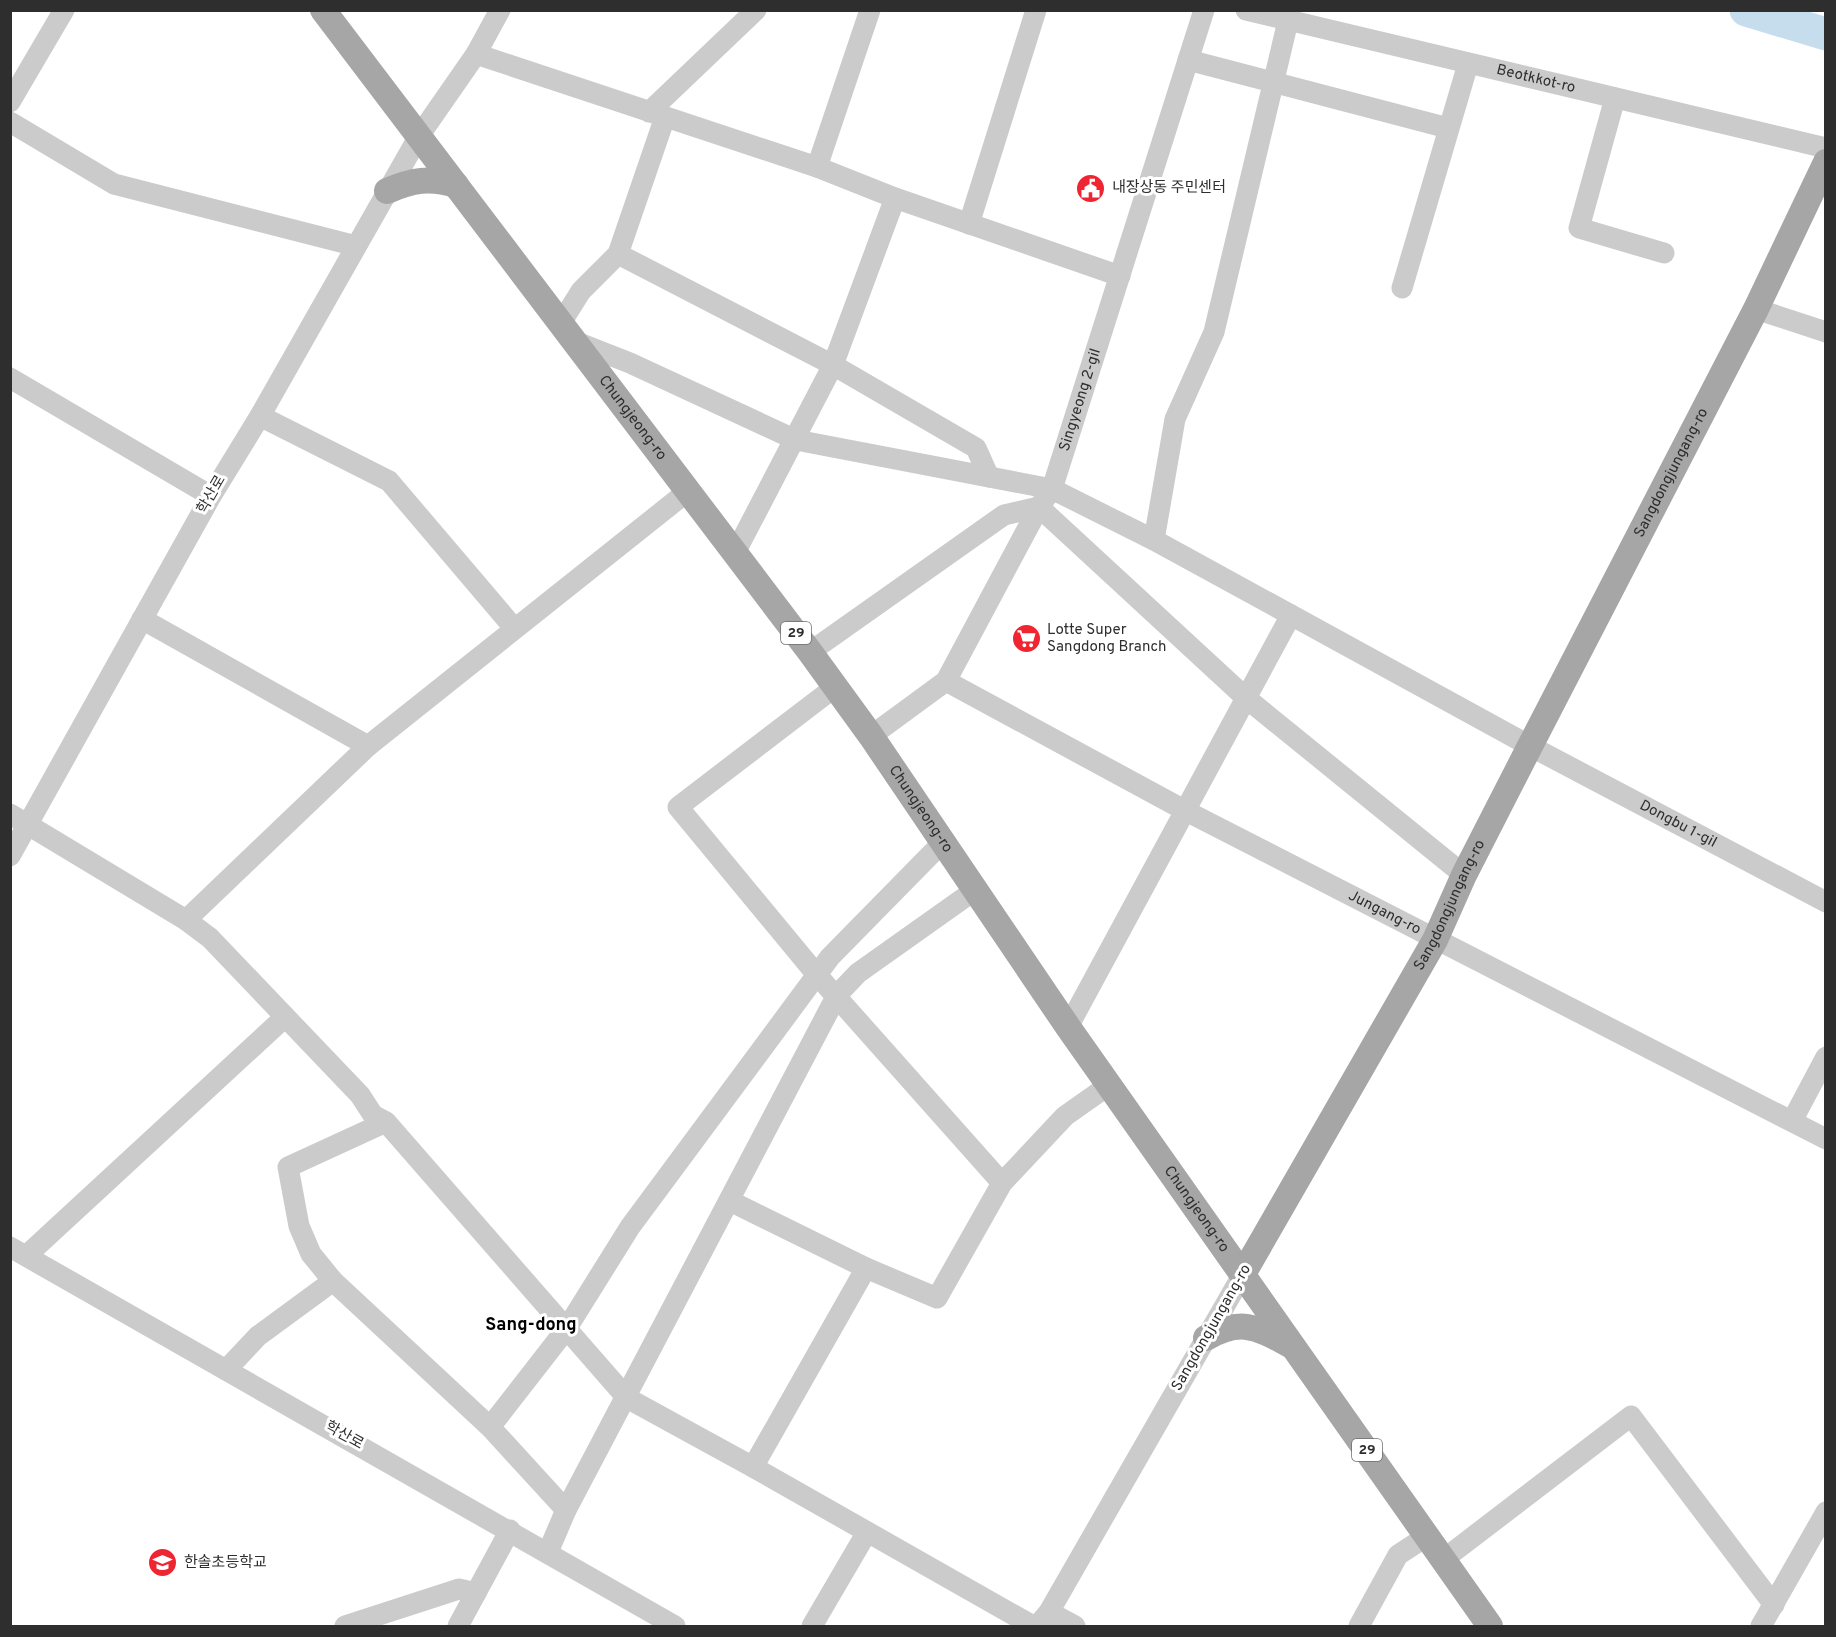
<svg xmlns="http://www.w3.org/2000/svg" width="1836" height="1637" font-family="Overpass,'Noto Sans KR',sans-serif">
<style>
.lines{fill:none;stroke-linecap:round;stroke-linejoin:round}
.river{stroke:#c5dded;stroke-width:33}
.minor{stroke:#cbcbcb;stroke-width:21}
.major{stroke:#a6a6a6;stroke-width:26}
.labels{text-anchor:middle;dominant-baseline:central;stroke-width:6;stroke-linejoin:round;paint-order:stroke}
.shield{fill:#fff;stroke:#6d6d6d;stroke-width:1.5}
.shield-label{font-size:14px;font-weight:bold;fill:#2e2e2e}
.street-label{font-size:15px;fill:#2e2e2e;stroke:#fff}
.poi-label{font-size:15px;fill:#2e2e2e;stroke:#fff;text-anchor:start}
.quarter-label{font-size:18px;font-weight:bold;fill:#000;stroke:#fff}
</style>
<rect width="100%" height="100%" fill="#fff"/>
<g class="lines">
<!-- river -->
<path class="river" d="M 1746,10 L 1826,34"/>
<!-- minor -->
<g class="minor">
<path id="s1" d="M 1246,10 L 1826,148"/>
<path id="s2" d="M 1288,21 L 1214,332 L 1175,419 L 1154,540 L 1530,746 L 1826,902"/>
<path d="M 476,54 L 817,167 L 895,198 L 1120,276"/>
<path d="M 1188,60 L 1448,128"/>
<path d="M 1615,98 L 1579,228 L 1664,253"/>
<path d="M 10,102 L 64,10"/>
<path d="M 649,112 L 756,10"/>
<path d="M 10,122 L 114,184 L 356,246"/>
<path d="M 817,167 L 870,10"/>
<path d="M 969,224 L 1036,10"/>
<path d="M 618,254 L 833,365 L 976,448 L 989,477"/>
<path d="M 1402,288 L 1468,64"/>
<path d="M 1756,309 L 1826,332"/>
<path d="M 561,323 L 581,291 L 618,254 L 665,117"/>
<path d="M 574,341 L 630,363 L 796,440 L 1052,489 L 1154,540"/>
<path d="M 10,378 L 211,496"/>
<path d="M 260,416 L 389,481 L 514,628"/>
<path d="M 735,553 L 833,365 L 895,198"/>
<path d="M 142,619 L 368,746"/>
<path d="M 810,652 L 1004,515 L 1039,507 L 1246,698 L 1464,875"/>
<path id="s3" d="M 946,681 L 1186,811 L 1826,1139"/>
<path d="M 835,687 L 678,807 L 817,975 L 1002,1183"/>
<path id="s4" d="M 871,736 L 946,681 L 1039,507 L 1052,489 L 1204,10"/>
<path d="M 10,814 L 186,920 L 368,746 L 688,491"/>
<path d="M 10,856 L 211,496 L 260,416 L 419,136 L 476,54 L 500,10"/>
<path d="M 186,920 L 210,938 L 360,1095 L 373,1115 L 386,1122"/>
<path d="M 1068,1027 L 1291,615"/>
<path d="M 1792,1121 L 1826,1057"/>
<path d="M 730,1201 L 866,1268"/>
<path d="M 10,1247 L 675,1626"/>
<path d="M 26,1256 L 285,1017"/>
<path d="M 226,1370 L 258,1336 L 333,1281"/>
<path d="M 490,1427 L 567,1328 L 630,1227 L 830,957 L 943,842"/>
<path d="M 566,1510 L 490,1427 L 333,1281 L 311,1254 L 299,1226 L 288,1167 L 386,1122 L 627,1398 L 753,1467"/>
<path d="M 548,1552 L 566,1510 L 837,995 L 858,973 L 975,890"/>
<path d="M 1444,1559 L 1631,1416 L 1774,1605"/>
<path d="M 1049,1612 L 1075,1626"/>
<path d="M 345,1626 L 459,1589 L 476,1593"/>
<path d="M 458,1626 L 510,1530"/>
<path d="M 812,1626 L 867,1532"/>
<path d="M 1033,1626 L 753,1467 L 866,1268 L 937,1298 L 1002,1183 L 1065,1116 L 1109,1085"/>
<path d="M 1037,1626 L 1049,1612 L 1243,1274"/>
<path d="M 1359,1626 L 1398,1555 L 1427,1536"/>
<path d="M 1761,1626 L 1826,1512"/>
</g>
<!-- major -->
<g class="major">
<path id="s5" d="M 323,10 L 810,652 L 871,736 L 1068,1027 L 1490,1626"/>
<path d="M 387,191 C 412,180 430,177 456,185"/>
<path id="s6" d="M 1243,1274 L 1435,940 L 1464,875 L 1530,746 L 1756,309 L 1826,162"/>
<path d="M 1206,1338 C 1242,1317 1258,1328 1292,1346"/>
</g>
</g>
<!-- icons -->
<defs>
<symbol id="civic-disc" viewBox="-11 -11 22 22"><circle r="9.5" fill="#ef2631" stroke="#fff"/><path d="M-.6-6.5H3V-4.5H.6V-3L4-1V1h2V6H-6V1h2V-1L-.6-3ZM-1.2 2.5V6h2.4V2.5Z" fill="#fff"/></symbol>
<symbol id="supermarket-disc" viewBox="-11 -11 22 22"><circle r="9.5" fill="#ef2631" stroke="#fff"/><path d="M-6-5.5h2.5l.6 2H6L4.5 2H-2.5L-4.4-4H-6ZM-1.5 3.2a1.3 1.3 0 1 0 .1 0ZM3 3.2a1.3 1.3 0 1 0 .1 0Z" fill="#fff"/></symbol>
<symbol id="school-disc" viewBox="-11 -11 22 22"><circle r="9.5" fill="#ef2631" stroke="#fff"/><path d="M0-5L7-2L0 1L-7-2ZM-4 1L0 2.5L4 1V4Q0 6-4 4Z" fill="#fff"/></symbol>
</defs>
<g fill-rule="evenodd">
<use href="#civic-disc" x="1074" y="172" width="33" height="33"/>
<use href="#supermarket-disc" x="1010" y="622" width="33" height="33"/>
<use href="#school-disc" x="146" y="1546" width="33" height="33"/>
</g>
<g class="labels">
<!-- shield labels -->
<g class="shield">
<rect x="781" y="622" width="30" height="22" rx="4.5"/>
<rect x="1352" y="1439" width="30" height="22" rx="4.5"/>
</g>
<g class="shield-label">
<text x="796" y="633">29</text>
<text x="1367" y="1450">29</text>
</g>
<!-- street labels -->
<g class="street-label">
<text stroke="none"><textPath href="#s1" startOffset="298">Beotkkot-ro</textPath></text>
<text stroke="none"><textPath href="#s4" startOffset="406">Singyeong 2-gil</textPath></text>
<text stroke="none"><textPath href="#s5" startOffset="512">Chungjeong-ro</textPath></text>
<text stroke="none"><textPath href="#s6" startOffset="909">Sangdongjungang-ro</textPath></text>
<text transform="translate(212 495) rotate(-60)">학산로</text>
<text stroke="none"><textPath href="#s5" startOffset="998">Chungjeong-ro</textPath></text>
<text stroke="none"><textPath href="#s2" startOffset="1134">Dongbu 1-gil</textPath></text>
<text stroke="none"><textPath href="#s6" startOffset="423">Sangdongjungang-ro</textPath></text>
<text stroke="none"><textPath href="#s3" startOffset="496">Jungang-ro</textPath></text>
<text stroke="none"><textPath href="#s5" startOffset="1484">Chungjeong-ro</textPath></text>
<text transform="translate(1212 1328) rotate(-60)">Sangdongjungang-ro</text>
<text transform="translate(344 1436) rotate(29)">학산로</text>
</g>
<!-- poi labels -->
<g class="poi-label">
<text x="1112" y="188">내장상동 주민센터</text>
<text x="1047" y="630">Lotte Super<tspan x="1047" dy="17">Sangdong Branch</tspan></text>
<text x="184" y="1563">한솔초등학교</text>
</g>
<!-- quarter labels -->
<g class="quarter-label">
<text x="531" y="1325">Sang-dong</text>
</g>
</g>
<!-- border -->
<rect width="1836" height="1637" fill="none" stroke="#2e2e2e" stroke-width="24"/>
</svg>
